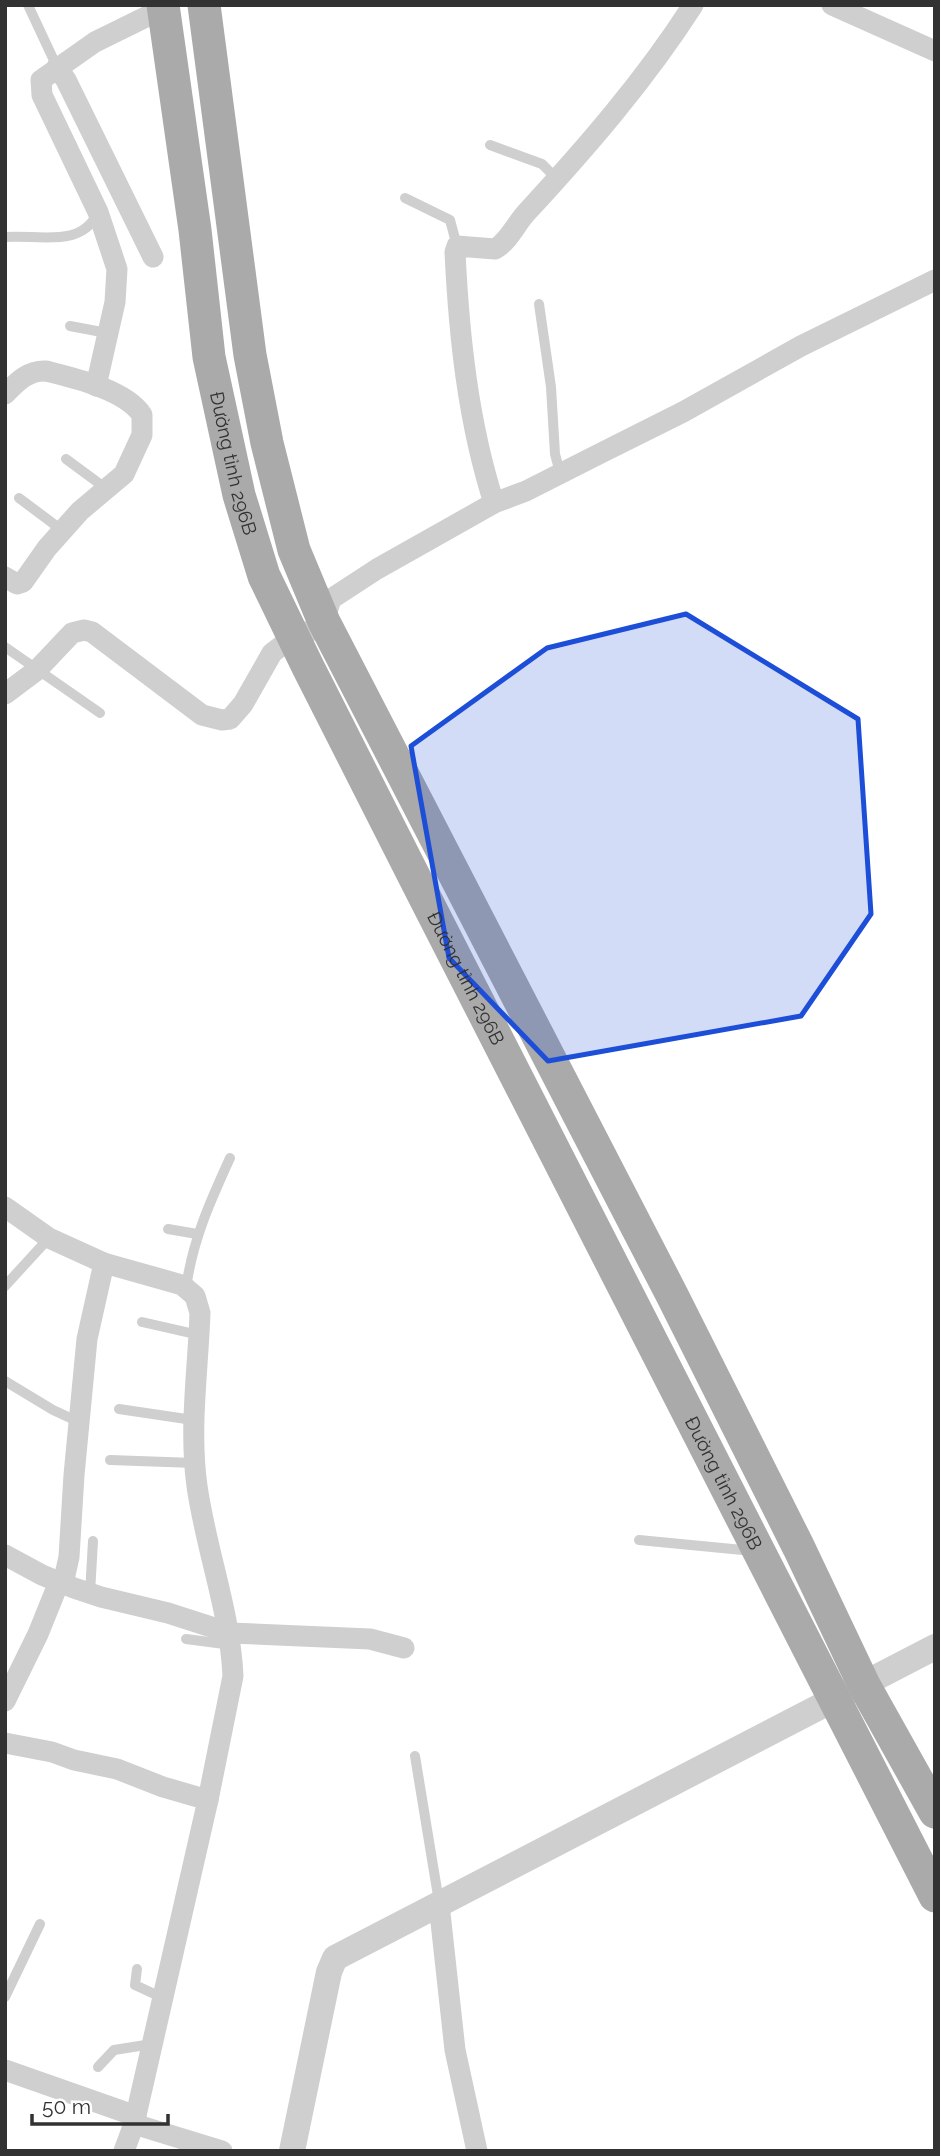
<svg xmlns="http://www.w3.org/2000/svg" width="940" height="2156" font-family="Raleway,sans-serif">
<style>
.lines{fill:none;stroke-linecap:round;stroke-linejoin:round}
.service{stroke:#cfcfcf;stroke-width:10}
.minor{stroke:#cfcfcf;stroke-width:21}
.tertiary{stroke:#cfcfcf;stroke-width:26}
.primary{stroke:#aaa;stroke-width:33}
.marked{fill:#1d4ed8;fill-opacity:0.2;stroke:#1d4ed8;stroke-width:5;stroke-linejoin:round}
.labels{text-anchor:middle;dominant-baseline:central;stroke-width:7;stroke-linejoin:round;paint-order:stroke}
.street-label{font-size:19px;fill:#323232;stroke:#fff}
</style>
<rect width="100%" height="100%" fill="#fff"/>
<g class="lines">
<!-- service -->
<g class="service">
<path d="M 28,5 L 57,67"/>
<path d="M 490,145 L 542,164 L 558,180"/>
<path d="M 405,198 L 450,220 L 457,246"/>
<path d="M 5,237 C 37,234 82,249 98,212"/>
<path d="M 539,304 L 551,387 L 555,454 L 560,473"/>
<path d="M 70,326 L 107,333"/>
<path d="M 66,459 L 108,490"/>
<path d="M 19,498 L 63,531"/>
<path d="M 5,647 L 100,713"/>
<path d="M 168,1229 L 197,1234"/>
<path d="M 5,1286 L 49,1238"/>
<path d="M 186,1288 C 193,1239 210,1202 230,1158"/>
<path d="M 142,1322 L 199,1335"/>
<path d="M 5,1381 L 53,1410 L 79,1422"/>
<path d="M 119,1409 L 193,1420"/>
<path d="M 110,1460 L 195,1463"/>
<path d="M 639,1540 L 753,1551"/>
<path d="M 90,1593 L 93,1541"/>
<path d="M 186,1639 L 232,1645"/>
<path d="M 415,1756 L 439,1902"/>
<path d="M 137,1969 L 135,1985 L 163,1998"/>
<path d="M 5,1997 L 40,1924"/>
<path d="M 98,2067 L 114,2050 L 152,2044"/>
</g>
<!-- minor -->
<g class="minor">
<path d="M 832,5 L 935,51"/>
<path d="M 57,67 L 66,80 L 153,257"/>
<path d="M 96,386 L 115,302 L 117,269 L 98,212 L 42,95 L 41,80 L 95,42 L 164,8"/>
<path d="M 5,394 C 17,382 28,370 46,371 C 74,378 126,390 142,415 L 142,435 L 124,474 L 80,511 L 47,548 L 23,582 L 17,584 L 5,577"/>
<path d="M 494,503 C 468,422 459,336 455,252 L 457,246 L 495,249 C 508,242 516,224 526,213 C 586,148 645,80 693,5"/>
<path d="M 5,694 L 37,670 L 72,633 L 84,630 L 92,632 L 202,715 L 222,720 L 230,719 L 243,704 L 272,653 L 293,637 L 305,634 L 324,622 L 331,599 L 377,569 L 494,503 L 526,491 L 603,452 L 683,412 L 801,346 L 935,280"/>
<path d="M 5,1207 L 49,1238 L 104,1263 L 182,1285 L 195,1296 L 200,1313 C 198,1371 189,1428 197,1486 C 206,1550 230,1611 233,1676 L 208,1800 L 134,2124 L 124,2151"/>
<path d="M 5,1555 L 42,1575 L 74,1588 L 101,1597 L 168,1613 L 230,1633 L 370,1639 L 404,1648"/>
<path d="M 63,1584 L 69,1557 L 74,1475 L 87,1339 L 104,1263"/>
<path d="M 5,1701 L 38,1634 L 59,1582"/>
<path d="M 5,1743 L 52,1752 L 74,1760 L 117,1769 L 163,1787 L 208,1800"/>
<path d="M 439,1904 L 455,2050 L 477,2151"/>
<path d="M 5,2070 L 136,2116"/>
<path d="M 134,2124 L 222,2151"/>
</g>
<!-- tertiary -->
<path class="tertiary" d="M 292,2151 L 329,1972 L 335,1958 L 935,1647"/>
<!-- primary -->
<g class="primary">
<path id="s1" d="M 163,5 L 195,230 L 209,357 L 239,495 L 264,576 L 308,667 L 420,888 L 935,1896"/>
<path d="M 204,5 L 250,355 L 267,443 L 294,550 L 324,622 L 672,1295 L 799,1548 L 864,1685 L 935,1812"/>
</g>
</g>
<!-- marked area -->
<path class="marked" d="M 686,614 L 858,719 L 871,914 L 801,1016 L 548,1061 L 449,958 L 411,746 L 547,648 Z"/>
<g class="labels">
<!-- street labels -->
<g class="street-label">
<text stroke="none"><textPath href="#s1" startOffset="464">Đường tỉnh 296B</textPath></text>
<text stroke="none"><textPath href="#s1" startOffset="1031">Đường tỉnh 296B</textPath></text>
<text stroke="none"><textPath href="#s1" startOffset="1598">Đường tỉnh 296B</textPath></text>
</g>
</g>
<!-- border -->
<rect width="940" height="2156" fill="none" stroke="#323232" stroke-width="14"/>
<!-- scale -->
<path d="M32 2114v10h136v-10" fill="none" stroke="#323232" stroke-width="3.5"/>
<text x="42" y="2114" font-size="21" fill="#323232" stroke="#ffffff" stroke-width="5" paint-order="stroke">50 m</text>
</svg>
